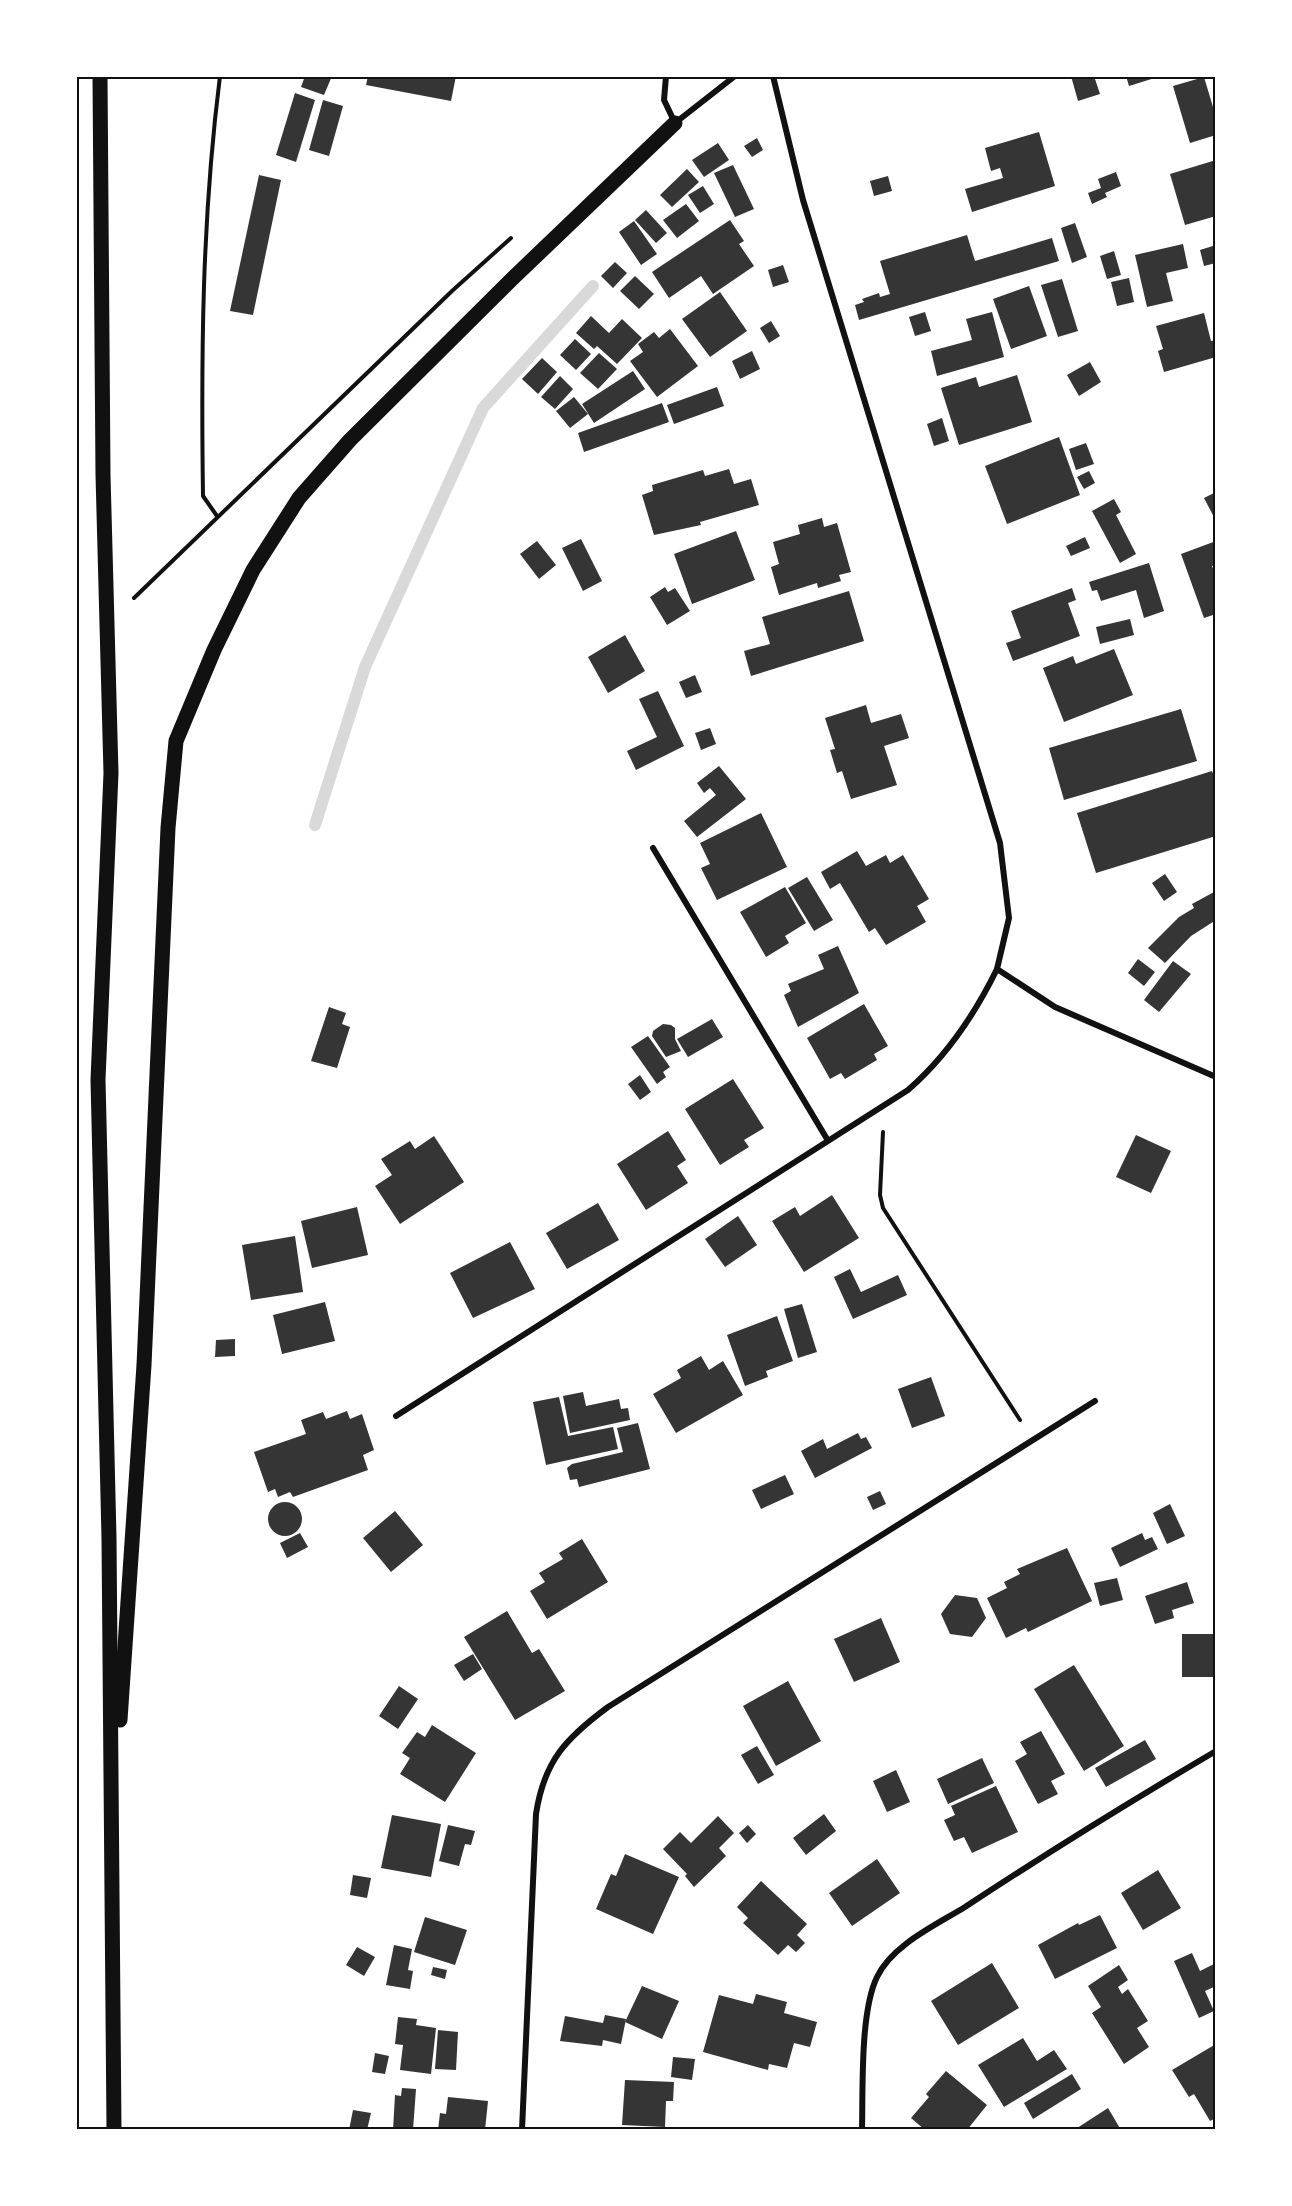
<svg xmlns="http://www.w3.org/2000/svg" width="1292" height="2206" font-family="'Alegreya Sans',sans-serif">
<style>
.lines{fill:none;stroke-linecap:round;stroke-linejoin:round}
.stream{stroke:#d9d9d9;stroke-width:12}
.building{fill:#353535}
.path{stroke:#111;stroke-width:4}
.minor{stroke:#111;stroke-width:6}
.primary{stroke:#111;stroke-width:15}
.neatline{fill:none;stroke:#111;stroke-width:2}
</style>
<rect width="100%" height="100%" fill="#fff"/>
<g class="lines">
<!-- stream -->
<path class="stream" d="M 315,825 L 365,667 L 483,408 L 593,286"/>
</g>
<!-- building -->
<g class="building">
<path d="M 305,76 L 332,76 L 324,95 L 301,87 Z"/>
<path d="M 368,76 L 456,76 L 451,101 L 366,85 Z"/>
<path d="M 1071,76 L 1094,76 L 1100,94 L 1078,101 Z"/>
<path d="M 1126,76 L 1158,76 L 1158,77 L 1129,86 Z"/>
<path d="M 1204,77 L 1216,117 L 1216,135 L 1190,143 L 1173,86 Z"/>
<path d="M 295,93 L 315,100 L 296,162 L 276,155 Z"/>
<path d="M 323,100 L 343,106 L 329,156 L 309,150 Z"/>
<path d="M 1039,132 L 1055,186 L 972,212 L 965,189 L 1003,178 L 1000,168 L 991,171 L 985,148 Z"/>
<path d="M 757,138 L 763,150 L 752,157 L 744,146 Z"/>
<path d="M 718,143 L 729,160 L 704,177 L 692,160 Z"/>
<path d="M 1216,160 L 1216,216 L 1185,225 L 1170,174 Z"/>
<path d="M 733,165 L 754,209 L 735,217 L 714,173 Z"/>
<path d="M 687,169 L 699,182 L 672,207 L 660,195 Z"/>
<path d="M 1116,172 L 1121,186 L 1105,193 L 1107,197 L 1092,204 L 1088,193 L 1101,188 L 1098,179 Z"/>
<path d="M 259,175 L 281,180 L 253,315 L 230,311 Z"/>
<path d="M 888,176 L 892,191 L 874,196 L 870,181 Z"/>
<path d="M 703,186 L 714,204 L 700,213 L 688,195 Z"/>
<path d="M 686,204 L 699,221 L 677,238 L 663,220 Z"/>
<path d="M 646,210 L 667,233 L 656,243 L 635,220 Z"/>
<path d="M 730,220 L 744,241 L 739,244 L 754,266 L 713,294 L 701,276 L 669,298 L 652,272 Z"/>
<path d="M 634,221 L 657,254 L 641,265 L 619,232 Z"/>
<path d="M 1075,223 L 1087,257 L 1072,263 L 1061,228 Z"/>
<path d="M 967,235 L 975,261 L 1052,238 L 1059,261 L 859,320 L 855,305 L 864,302 L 862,299 L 879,293 L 880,297 L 890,294 L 880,261 Z"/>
<path d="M 1183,244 L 1188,268 L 1166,273 L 1173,301 L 1147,307 L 1135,255 Z"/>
<path d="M 1216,245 L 1216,263 L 1204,266 L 1200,250 Z"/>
<path d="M 1114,251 L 1121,275 L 1107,279 L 1100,256 Z"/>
<path d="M 615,262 L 627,273 L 613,288 L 601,276 Z"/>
<path d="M 783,265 L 789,282 L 773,287 L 768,270 Z"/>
<path d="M 635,276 L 654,294 L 639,309 L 620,291 Z"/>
<path d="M 1129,278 L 1134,302 L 1117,306 L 1111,282 Z"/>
<path d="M 1062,279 L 1078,331 L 1058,337 L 1041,285 Z"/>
<path d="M 1029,286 L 1047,336 L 1011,349 L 993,299 Z"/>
<path d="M 720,292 L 747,331 L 710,357 L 682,319 Z"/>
<path d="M 925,312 L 931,331 L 915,336 L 909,317 Z"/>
<path d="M 992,312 L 1004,357 L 937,376 L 931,351 L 972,340 L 966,319 Z"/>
<path d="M 1204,313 L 1211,341 L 1216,340 L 1216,357 L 1164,372 L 1158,351 L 1163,349 L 1156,326 Z"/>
<path d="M 591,316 L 609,333 L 622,319 L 642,338 L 617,364 L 597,346 L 594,349 L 576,333 Z"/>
<path d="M 771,321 L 780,336 L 769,343 L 760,328 Z"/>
<path d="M 670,329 L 698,366 L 657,397 L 630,361 L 643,352 L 638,344 L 654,332 L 659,338 Z"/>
<path d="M 575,339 L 591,354 L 576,370 L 560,355 Z"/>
<path d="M 752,351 L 760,369 L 740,379 L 732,361 Z"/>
<path d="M 599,353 L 617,369 L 598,389 L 580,373 Z"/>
<path d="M 542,358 L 557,372 L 538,394 L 522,379 Z"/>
<path d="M 1090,362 L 1101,382 L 1079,396 L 1067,375 Z"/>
<path d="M 633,371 L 645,389 L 594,423 L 582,404 Z"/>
<path d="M 1017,375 L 1032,422 L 959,445 L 941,388 L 976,377 L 979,387 Z"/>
<path d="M 560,376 L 573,389 L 555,409 L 541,397 Z"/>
<path d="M 717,387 L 724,406 L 674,424 L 667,405 Z"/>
<path d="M 574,397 L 588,414 L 570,428 L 556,411 Z"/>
<path d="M 662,403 L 669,422 L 584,452 L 578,433 Z"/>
<path d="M 942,418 L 949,441 L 934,446 L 927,424 Z"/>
<path d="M 1059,437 L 1080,495 L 1007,524 L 985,466 Z"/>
<path d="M 1086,443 L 1094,464 L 1076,470 L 1069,449 Z"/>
<path d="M 729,469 L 734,484 L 751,479 L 759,505 L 700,522 L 701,525 L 654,535 L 642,495 L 653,491 L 652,485 L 703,470 L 705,476 Z"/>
<path d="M 1089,471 L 1095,483 L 1084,489 L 1077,477 Z"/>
<path d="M 1216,492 L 1216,521 L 1204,498 Z"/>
<path d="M 1114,499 L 1121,512 L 1116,515 L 1136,554 L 1120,563 L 1092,511 Z"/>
<path d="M 822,518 L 824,527 L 837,523 L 851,572 L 839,575 L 841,581 L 818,588 L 817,583 L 779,595 L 771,567 L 779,564 L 773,542 L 800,534 L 798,525 Z"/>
<path d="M 736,531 L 755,580 L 692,604 L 674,554 Z"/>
<path d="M 1085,537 L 1090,548 L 1071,556 L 1066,546 Z"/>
<path d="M 581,539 L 602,581 L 583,591 L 562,548 Z"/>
<path d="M 537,541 L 556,565 L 539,579 L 520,554 Z"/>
<path d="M 1216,541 L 1216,565 L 1212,566 L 1216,575 L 1216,614 L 1204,618 L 1181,554 Z"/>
<path d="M 1149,563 L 1164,611 L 1144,618 L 1136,590 L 1101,601 L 1097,590 L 1092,591 L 1089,582 Z"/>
<path d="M 665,587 L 668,592 L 675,588 L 690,611 L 667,625 L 650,597 Z"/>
<path d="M 1072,588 L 1076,600 L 1068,603 L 1080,636 L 1013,661 L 1006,643 L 1021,638 L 1011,611 Z"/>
<path d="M 849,591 L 864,641 L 751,676 L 744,651 L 770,644 L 762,617 Z"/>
<path d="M 1130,619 L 1134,635 L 1100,644 L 1096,627 Z"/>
<path d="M 625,635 L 645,671 L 608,693 L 588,657 Z"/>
<path d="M 1114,649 L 1133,695 L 1064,722 L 1043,668 L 1073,656 L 1076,664 Z"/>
<path d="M 695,675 L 702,692 L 686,698 L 679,682 Z"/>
<path d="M 658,691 L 684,746 L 636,770 L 627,751 L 657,737 L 639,699 Z"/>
<path d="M 866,705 L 871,723 L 901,714 L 909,738 L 884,746 L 897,785 L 851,799 L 842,771 L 837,773 L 830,750 L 835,749 L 825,718 Z"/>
<path d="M 1181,709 L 1197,761 L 1064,800 L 1049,748 Z"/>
<path d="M 710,728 L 716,744 L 701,750 L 695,733 Z"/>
<path d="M 719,766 L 746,799 L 697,837 L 684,821 L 716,795 L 710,788 L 704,793 L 697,783 Z"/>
<path d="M 1212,771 L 1216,782 L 1216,836 L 1096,873 L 1077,813 Z"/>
<path d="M 761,813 L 787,867 L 717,900 L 701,868 L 710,864 L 700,843 Z"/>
<path d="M 857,851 L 866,866 L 886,855 L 890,863 L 903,855 L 929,899 L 917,906 L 926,922 L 886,945 L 875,928 L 869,932 L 840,883 L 830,889 L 821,872 Z"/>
<path d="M 1165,874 L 1177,892 L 1164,901 L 1152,883 Z"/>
<path d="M 807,877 L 833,920 L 814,931 L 788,888 Z"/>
<path d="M 785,887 L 806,923 L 785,936 L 789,943 L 766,957 L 740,912 Z"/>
<path d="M 1214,892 L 1216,920 L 1191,936 L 1165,963 L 1148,948 L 1179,917 L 1194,908 L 1192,904 Z"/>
<path d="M 838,946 L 859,993 L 798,1027 L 784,995 L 791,991 L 788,984 L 824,969 L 818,955 Z"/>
<path d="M 1138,959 L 1155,972 L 1144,986 L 1128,973 Z"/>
<path d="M 1173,961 L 1191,974 L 1159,1012 L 1144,1000 Z"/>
<path d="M 864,1004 L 888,1046 L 874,1054 L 877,1060 L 845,1079 L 841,1073 L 830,1079 L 807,1038 Z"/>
<path d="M 329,1007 L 346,1013 L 342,1024 L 350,1027 L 337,1068 L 311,1061 Z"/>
<path d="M 712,1019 L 723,1037 L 688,1057 L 677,1039 Z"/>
<path d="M 663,1024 L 671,1025 L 675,1028 L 675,1039 L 681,1051 L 666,1057 L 652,1036 L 653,1031 Z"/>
<path d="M 648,1036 L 670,1067 L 663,1072 L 666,1077 L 657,1084 L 631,1047 Z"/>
<path d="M 640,1075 L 651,1092 L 640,1100 L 628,1084 Z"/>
<path d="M 733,1079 L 764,1128 L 744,1140 L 749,1147 L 720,1165 L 685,1109 Z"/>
<path d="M 668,1131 L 686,1160 L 677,1166 L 688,1183 L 646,1210 L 617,1164 Z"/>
<path d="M 1136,1135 L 1171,1151 L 1151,1193 L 1116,1177 Z"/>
<path d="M 434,1136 L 464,1182 L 400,1224 L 375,1186 L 392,1175 L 381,1159 L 410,1141 L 415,1149 Z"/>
<path d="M 832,1195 L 859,1238 L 804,1272 L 772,1221 L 795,1207 L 800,1216 Z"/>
<path d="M 598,1203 L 619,1240 L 567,1269 L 546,1233 Z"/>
<path d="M 357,1207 L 368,1255 L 312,1268 L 301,1221 Z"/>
<path d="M 738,1216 L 757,1245 L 725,1267 L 705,1239 Z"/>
<path d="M 295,1236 L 303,1292 L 251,1300 L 242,1245 Z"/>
<path d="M 510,1242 L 535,1289 L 473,1318 L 450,1273 Z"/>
<path d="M 850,1269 L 861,1292 L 898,1275 L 907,1295 L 853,1319 L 834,1277 Z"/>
<path d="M 325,1302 L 335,1341 L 282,1354 L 273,1315 Z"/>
<path d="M 802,1304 L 817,1352 L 798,1358 L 784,1309 Z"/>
<path d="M 777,1316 L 793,1361 L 766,1371 L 768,1377 L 745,1386 L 727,1335 Z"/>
<path d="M 235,1339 L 235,1356 L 215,1357 L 216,1340 Z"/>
<path d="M 701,1356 L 709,1370 L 723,1361 L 743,1395 L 676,1433 L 653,1394 L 681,1378 L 677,1370 Z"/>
<path d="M 931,1377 L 945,1416 L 912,1428 L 898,1389 Z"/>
<path d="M 583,1392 L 586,1406 L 619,1399 L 621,1409 L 628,1408 L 630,1420 L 570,1433 L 563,1396 Z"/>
<path d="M 559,1397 L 568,1436 L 613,1427 L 618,1449 L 546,1465 L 533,1402 Z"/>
<path d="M 347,1411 L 350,1419 L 362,1414 L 374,1450 L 363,1455 L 368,1470 L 293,1497 L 290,1492 L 278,1497 L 275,1489 L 268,1492 L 254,1452 L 306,1434 L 301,1420 L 323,1412 L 326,1419 Z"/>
<path d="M 638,1423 L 650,1469 L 579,1487 L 577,1479 L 570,1480 L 567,1468 L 572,1464 L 623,1452 L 617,1428 Z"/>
<path d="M 858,1433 L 861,1439 L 866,1437 L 872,1448 L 815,1478 L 801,1451 L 823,1439 L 827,1449 Z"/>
<path d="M 785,1475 L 794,1494 L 761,1509 L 752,1490 Z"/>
<path d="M 880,1491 L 886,1504 L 873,1510 L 867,1497 Z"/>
<circle cx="285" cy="1519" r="17"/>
<path d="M 1170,1504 L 1185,1536 L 1167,1544 L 1153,1513 Z"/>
<path d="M 395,1511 L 423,1545 L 391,1572 L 363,1538 Z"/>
<path d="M 300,1533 L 308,1547 L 287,1558 L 280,1543 Z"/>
<path d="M 1142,1533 L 1145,1540 L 1152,1537 L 1158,1549 L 1120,1567 L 1111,1548 Z"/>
<path d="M 582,1539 L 608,1582 L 547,1619 L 530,1591 L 545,1582 L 539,1573 L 563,1559 L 559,1553 Z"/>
<path d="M 1067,1548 L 1092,1601 L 1028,1632 L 1026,1628 L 1006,1638 L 987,1598 L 1007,1588 L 1004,1582 L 1020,1574 L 1017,1569 Z"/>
<path d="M 1117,1578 L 1123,1600 L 1100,1606 L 1094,1583 Z"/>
<path d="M 1187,1582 L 1194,1603 L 1172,1610 L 1174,1618 L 1155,1624 L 1145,1596 Z"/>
<path d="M 955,1595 L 977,1598 L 986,1618 L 972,1637 L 950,1634 L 941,1614 Z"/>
<path d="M 507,1611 L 532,1653 L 539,1649 L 565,1691 L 515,1720 L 464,1637 Z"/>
<path d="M 881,1618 L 900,1662 L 854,1682 L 834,1639 Z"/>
<rect x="1182" y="1634" width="34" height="43"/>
<path d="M 473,1654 L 482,1669 L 464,1681 L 454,1665 Z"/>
<path d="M 1074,1665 L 1124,1746 L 1084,1771 L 1034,1689 Z"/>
<path d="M 788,1681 L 821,1741 L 776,1766 L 743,1706 Z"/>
<path d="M 399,1686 L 418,1699 L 398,1729 L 379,1716 Z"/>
<path d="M 432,1725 L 476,1753 L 445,1802 L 400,1774 L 410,1758 L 402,1753 L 417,1732 L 425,1737 Z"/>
<path d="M 1041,1731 L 1065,1774 L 1051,1781 L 1058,1794 L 1038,1804 L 1015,1761 L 1027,1754 L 1020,1742 Z"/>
<path d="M 1145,1740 L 1156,1759 L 1106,1787 L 1095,1768 Z"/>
<path d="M 757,1746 L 774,1775 L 758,1784 L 741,1755 Z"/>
<path d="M 982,1758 L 994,1783 L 948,1804 L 937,1779 Z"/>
<path d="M 896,1770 L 910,1802 L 887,1812 L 873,1781 Z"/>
<path d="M 996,1786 L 1018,1832 L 972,1853 L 964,1837 L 954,1841 L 944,1820 L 955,1815 L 951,1806 Z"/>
<path d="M 824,1814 L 836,1831 L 806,1855 L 793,1838 Z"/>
<path d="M 392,1815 L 441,1824 L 431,1877 L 381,1868 Z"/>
<path d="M 718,1816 L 734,1833 L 719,1848 L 726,1856 L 694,1887 L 685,1876 L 687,1874 L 663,1849 L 680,1832 L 691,1843 Z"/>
<path d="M 448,1825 L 475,1831 L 471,1845 L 465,1844 L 459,1866 L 439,1861 Z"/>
<path d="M 748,1825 L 756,1834 L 747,1843 L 739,1833 Z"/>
<path d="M 625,1854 L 679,1877 L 653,1934 L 596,1909 L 611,1874 L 616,1876 Z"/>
<path d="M 877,1859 L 900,1893 L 852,1926 L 829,1893 Z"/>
<path d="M 1158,1870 L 1181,1908 L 1143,1930 L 1121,1893 Z"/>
<path d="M 353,1875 L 371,1878 L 367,1898 L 350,1895 Z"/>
<path d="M 761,1881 L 807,1924 L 797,1935 L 805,1943 L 796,1952 L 788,1945 L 778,1955 L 743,1923 L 748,1918 L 737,1907 Z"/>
<path d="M 1100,1915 L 1117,1948 L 1055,1979 L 1038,1945 L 1078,1923 L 1079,1925 Z"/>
<path d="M 425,1917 L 467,1930 L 455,1965 L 414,1952 Z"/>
<path d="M 394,1945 L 412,1949 L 408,1970 L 413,1971 L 410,1989 L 386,1985 Z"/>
<path d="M 357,1947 L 375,1957 L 364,1976 L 346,1965 Z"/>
<path d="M 1192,1953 L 1200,1971 L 1216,1963 L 1216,1986 L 1205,1991 L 1214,2011 L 1199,2018 L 1174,1961 Z"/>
<path d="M 992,1963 L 1019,2008 L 958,2045 L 931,2001 Z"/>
<path d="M 1119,1965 L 1128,1980 L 1118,1987 L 1122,1994 L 1128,1989 L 1148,2021 L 1137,2028 L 1149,2047 L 1124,2064 L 1092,2013 L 1101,2007 L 1088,1986 Z"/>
<path d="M 433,1967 L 447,1970 L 445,1979 L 431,1975 Z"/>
<path d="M 642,1986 L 679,2001 L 662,2039 L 625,2022 Z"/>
<path d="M 756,1994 L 787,2002 L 784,2013 L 817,2022 L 810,2047 L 794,2043 L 787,2068 L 769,2064 L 768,2070 L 703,2052 L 719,1995 L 753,2004 Z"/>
<path d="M 605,2015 L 626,2019 L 621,2044 L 603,2040 L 602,2046 L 560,2041 L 565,2016 L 603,2023 Z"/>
<path d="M 398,2017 L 417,2019 L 416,2025 L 436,2028 L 431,2074 L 400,2070 L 403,2045 L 395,2044 Z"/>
<path d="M 438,2030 L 458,2032 L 456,2070 L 435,2069 Z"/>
<path d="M 1023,2038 L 1037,2061 L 1054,2050 L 1067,2069 L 1004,2107 L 978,2065 Z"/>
<path d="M 1216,2044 L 1216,2118 L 1210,2121 L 1194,2094 L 1189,2097 L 1172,2070 Z"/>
<path d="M 375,2053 L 389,2056 L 385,2074 L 372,2072 Z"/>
<path d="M 673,2057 L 695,2059 L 692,2080 L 671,2077 Z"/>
<path d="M 946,2071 L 987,2105 L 967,2130 L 925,2130 L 911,2118 L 929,2097 L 926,2094 Z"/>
<path d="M 1072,2074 L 1081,2089 L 1033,2119 L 1024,2103 Z"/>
<path d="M 625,2080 L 674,2082 L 673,2101 L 666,2101 L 665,2127 L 622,2125 Z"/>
<path d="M 402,2088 L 416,2089 L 413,2130 L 393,2130 L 395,2095 L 401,2096 Z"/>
<path d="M 448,2097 L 488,2101 L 485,2130 L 438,2130 L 440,2113 L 446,2114 Z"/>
<path d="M 1108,2108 L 1121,2130 L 1074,2130 Z"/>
<path d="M 353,2110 L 371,2113 L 367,2130 L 349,2130 Z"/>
</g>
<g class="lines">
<!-- path -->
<g class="path">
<path d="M 217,516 L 203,496 C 201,354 202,218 220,76"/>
<path d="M 134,598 L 452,291 L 511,238"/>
<path d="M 883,1132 L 880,1195 L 883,1208 L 1020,1420"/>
</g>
<!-- minor -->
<g class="minor">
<path d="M 666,76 L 664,100 L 675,123 L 735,76"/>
<path d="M 773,76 L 803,200 L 1000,843 L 1009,918 L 997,969 L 1055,1007 L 1216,1077"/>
<path d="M 653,848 L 827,1139"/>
<path d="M 396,1416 L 908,1090 C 947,1056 974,1016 997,969"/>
<path d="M 522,2130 L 536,1814 C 544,1761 566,1738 608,1707 L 1095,1401"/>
<path d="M 862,2130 C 863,2089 860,2012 877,1977 C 892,1945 936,1925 965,1907 C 1047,1853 1131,1801 1216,1751"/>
</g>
<!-- primary -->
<g class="primary">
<path d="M 100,76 L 103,475 L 111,773 L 98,1080 L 109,1538 L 114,2130"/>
<path d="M 120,1720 L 144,1365 L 168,828 L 176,741 L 214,650 L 253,570 L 299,498 L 350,440 L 512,279 L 675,123"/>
</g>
</g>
<!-- border -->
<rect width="1292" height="2206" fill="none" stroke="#ffffff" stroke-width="156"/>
<rect x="78" y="78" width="1136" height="2050" class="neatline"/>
</svg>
